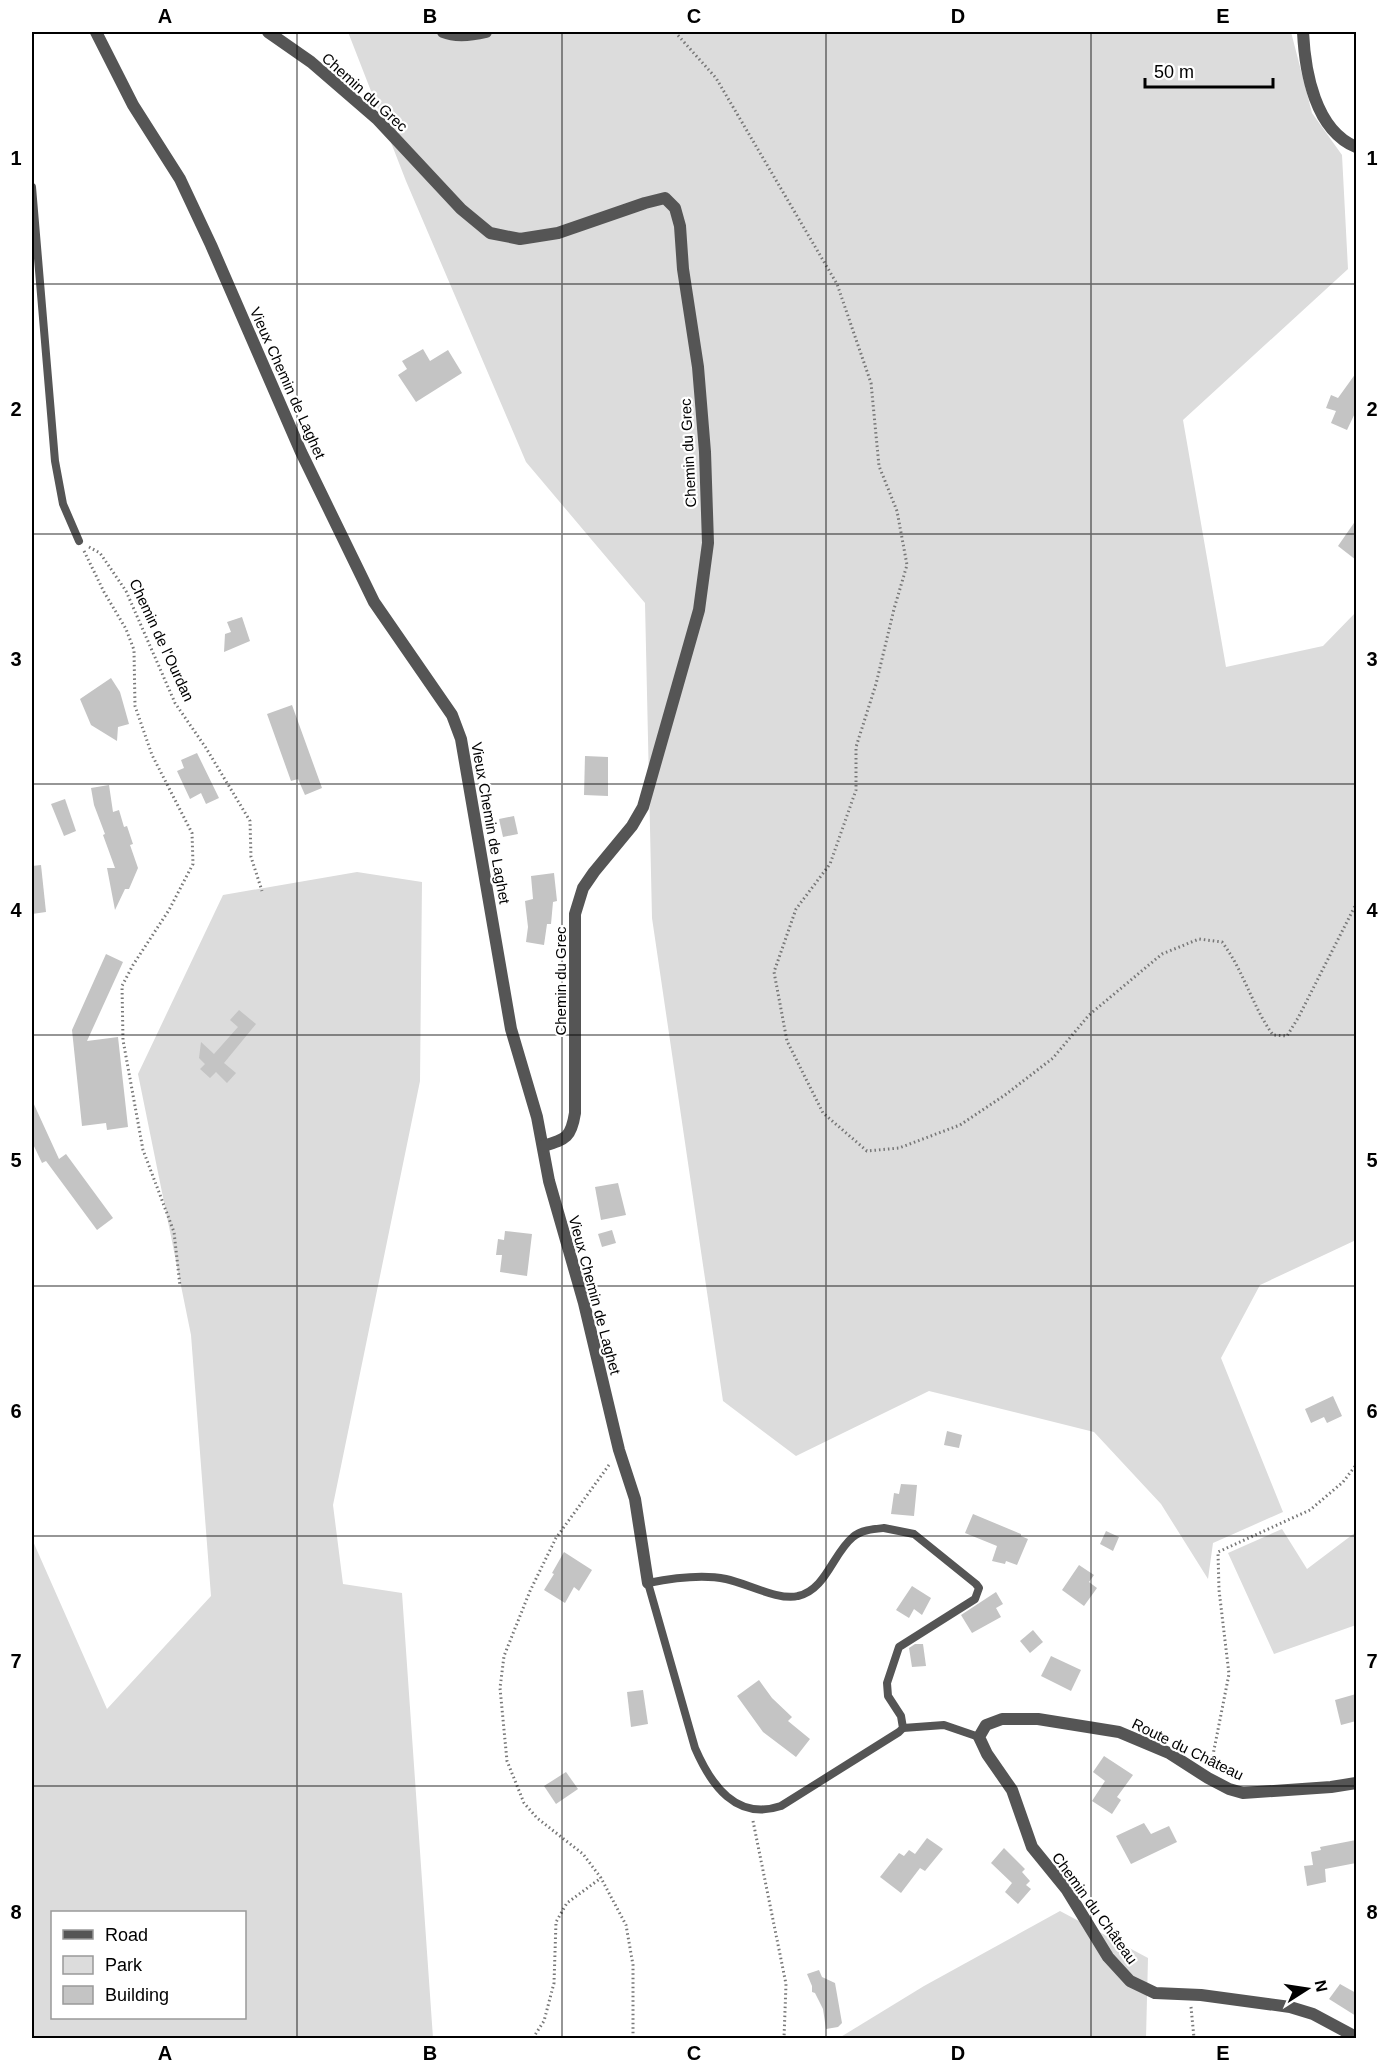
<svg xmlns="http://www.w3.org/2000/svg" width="1388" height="2070" font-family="Helvetica,sans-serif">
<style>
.green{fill:#dcdcdc;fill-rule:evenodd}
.building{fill:#c4c4c4}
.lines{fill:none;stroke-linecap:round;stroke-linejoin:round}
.path{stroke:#777;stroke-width:3;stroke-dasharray:1.5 3;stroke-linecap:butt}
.lane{stroke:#555;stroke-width:8}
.street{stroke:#555;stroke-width:12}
.grid{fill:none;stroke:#000;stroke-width:1.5;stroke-opacity:0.55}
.labels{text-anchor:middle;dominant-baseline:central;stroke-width:4.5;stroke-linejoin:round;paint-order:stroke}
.street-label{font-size:15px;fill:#000;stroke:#fff}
.neatline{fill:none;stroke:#000;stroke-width:2}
.grid-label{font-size:20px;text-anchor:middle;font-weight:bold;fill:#000}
</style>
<rect width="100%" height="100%" fill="#fff"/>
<!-- green -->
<g class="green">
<path d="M 348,32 L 1291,32 L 1312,113 L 1342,155 L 1348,269 L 1183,420 L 1226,667 L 1323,646 L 1356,612 L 1356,1240 L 1260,1285 L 1221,1358 L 1283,1512 L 1213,1543 L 1208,1579 L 1161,1504 L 1094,1432 L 929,1391 L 796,1456 L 723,1401 L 652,918 L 645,603 L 526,462 L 406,181 Z"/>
<path d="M 357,872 L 422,882 L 420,1081 L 333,1505 L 343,1584 L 402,1593 L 433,2038 L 32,2038 L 32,1539 L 107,1709 L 211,1596 L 191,1335 L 138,1074 L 223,895 ZM 52,1912 L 244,1912 L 244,2018 L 52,2018 Z"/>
<path d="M 1282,1529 L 1307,1569 L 1356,1532 L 1356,1625 L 1274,1654 L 1228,1553 Z"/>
<path d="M 1060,1911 L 1148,1958 L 1146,2038 L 839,2038 L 924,1986 Z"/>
</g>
<!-- building -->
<g class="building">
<path d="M 423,349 L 430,361 L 448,350 L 462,373 L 416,402 L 398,375 L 407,369 L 402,361 Z"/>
<path d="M 1356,373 L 1356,411 L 1347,430 L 1331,423 L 1336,411 L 1326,408 L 1331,395 L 1338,398 Z"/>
<path d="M 1356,520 L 1356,560 L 1338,546 Z"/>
<path d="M 242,617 L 250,641 L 224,652 L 225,634 L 231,632 L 227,622 Z"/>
<path d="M 111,678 L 120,692 L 129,724 L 118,727 L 117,741 L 91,725 L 80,699 Z"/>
<path d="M 292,705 L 322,788 L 305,795 L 298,779 L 291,781 L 267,714 Z"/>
<path d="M 197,753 L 219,798 L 206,804 L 201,793 L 190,799 L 177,771 L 184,768 L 181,760 Z"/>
<path d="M 585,756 L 608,757 L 608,796 L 584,795 Z"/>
<path d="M 109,785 L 113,812 L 119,810 L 124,827 L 127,826 L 133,844 L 130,845 L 138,868 L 129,889 L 125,889 L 115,910 L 107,868 L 115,868 L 103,835 L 105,834 L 94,805 L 91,788 Z"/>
<path d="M 65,799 L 76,831 L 64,836 L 51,804 Z"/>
<path d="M 514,816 L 518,834 L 503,837 L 499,819 Z"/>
<path d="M 41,865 L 46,912 L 32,914 L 32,866 Z"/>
<path d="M 554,873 L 557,901 L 553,902 L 551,924 L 547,924 L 544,945 L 526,942 L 528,927 L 525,901 L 533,899 L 531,876 Z"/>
<path d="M 106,954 L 123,962 L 87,1041 L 118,1037 L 128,1127 L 107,1130 L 106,1123 L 82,1126 L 72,1030 Z"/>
<path d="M 239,1010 L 256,1024 L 224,1063 L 236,1073 L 227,1083 L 216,1072 L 210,1078 L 200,1069 L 205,1064 L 199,1058 L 201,1042 L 214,1054 L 238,1027 L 230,1020 Z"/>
<path d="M 32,1100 L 59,1159 L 66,1154 L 113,1218 L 97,1230 L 46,1161 L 42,1163 L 32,1142 Z"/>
<path d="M 618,1183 L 626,1215 L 601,1220 L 595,1187 Z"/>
<path d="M 612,1230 L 616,1243 L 602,1247 L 598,1234 Z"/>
<path d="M 505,1231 L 532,1234 L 527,1276 L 500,1272 L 502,1255 L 496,1255 L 498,1239 L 504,1240 Z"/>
<path d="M 1333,1396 L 1342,1416 L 1327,1423 L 1324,1417 L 1311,1423 L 1305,1409 Z"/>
<path d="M 947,1431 L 962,1435 L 959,1448 L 944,1445 Z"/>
<path d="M 901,1484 L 917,1485 L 914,1516 L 891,1514 L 894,1493 L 899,1494 Z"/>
<path d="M 973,1514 L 1021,1534 L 1021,1536 L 1028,1539 L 1017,1565 L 1006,1561 L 1005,1564 L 992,1561 L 997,1546 L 965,1533 Z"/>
<path d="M 1106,1531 L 1119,1537 L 1113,1551 L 1100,1544 Z"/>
<path d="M 564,1552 L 592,1570 L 579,1591 L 574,1587 L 565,1603 L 544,1590 L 554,1574 L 552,1573 Z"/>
<path d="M 1079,1565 L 1094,1575 L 1089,1582 L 1097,1588 L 1084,1606 L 1062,1590 Z"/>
<path d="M 912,1586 L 931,1598 L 922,1615 L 914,1609 L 909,1618 L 896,1610 Z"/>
<path d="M 996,1592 L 1003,1604 L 996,1608 L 1001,1617 L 972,1633 L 961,1615 Z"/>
<path d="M 1033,1630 L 1043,1642 L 1030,1653 L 1020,1641 Z"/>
<path d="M 915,1644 L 923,1644 L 926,1666 L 912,1667 L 909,1648 Z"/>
<path d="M 1051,1656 L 1081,1670 L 1071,1691 L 1041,1676 Z"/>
<path d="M 759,1680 L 772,1698 L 792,1717 L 788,1721 L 810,1739 L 796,1757 L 763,1732 L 737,1696 Z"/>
<path d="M 643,1690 L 648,1724 L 631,1727 L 627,1692 Z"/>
<path d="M 1356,1694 L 1356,1721 L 1341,1725 L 1335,1700 Z"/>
<path d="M 1104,1756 L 1133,1775 L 1117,1797 L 1121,1800 L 1112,1814 L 1092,1801 L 1105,1781 L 1093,1772 Z"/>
<path d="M 566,1772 L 578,1789 L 556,1804 L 544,1786 Z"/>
<path d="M 1144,1823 L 1151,1834 L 1169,1826 L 1177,1842 L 1131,1864 L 1116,1836 Z"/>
<path d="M 927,1838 L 943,1849 L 925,1871 L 920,1868 L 901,1893 L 880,1877 L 899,1853 L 904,1856 L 909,1850 L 915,1854 Z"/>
<path d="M 1356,1840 L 1356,1863 L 1325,1869 L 1326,1882 L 1307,1886 L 1304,1866 L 1313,1865 L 1311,1852 L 1321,1850 L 1320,1847 Z"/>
<path d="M 1004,1848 L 1025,1869 L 1022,1872 L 1030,1881 L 1026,1885 L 1031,1889 L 1018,1904 L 1005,1892 L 1012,1883 L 991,1863 Z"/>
<path d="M 819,1970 L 822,1977 L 835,1983 L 842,2023 L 838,2027 L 826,2029 L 823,2009 L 815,1993 L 812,1992 L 812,1986 L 807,1974 Z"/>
<path d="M 1340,1984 L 1356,1993 L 1356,2016 L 1329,1999 Z"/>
</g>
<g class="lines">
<!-- path -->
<g class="path">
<path d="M 675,32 L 716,78 L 837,284 L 871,383 L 879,466 L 897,511 L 907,565 L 894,609 L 876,684 L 856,747 L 856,790 L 830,864 L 796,909 L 774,972 L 787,1041 L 823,1113 L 867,1151 L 899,1148 L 960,1125 L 1005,1095 L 1053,1058 L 1089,1015 L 1162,954 L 1199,939 L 1222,942 C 1244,971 1252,1006 1273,1035 L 1287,1036 L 1298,1018 L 1356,904"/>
<path d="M 89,547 L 100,553 L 126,591 L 175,703 L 206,748 L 250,821 L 251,857 L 262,891"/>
<path d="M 84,551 L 104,592 L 126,629 L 134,650 L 135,706 L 152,755 L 192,833 L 193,864 L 169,910 L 133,965 L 122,986 L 123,1040 L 143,1150 L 174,1232 L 180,1286"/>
<path d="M 609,1465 L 556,1538 L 530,1591 L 504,1656 L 500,1688 L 507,1761 L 524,1803 L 537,1818 L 583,1854 L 601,1878 L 626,1925 L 633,1965 L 633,2038"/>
<path d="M 1211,1765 L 1229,1674 L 1219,1590 L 1218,1552 L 1310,1510 L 1343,1482 L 1356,1465"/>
<path d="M 753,1821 L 786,1984 L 784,2038"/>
<path d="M 1191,2007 L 1194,2038"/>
<path d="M 533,2038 L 544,2021 L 554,1983 L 556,1922 L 567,1903 L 601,1878"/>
</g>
<!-- lane -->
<g class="lane">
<path d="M 32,187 L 55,461 L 63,504 L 79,541"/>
<path d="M 884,1528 L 914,1534 L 976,1584 L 979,1588 L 975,1599 L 899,1647 L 887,1683 L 888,1696 L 901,1716 L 903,1728 L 899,1732 L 781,1806 C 736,1821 711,1785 695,1748 L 648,1583 C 673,1578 701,1574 726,1579 C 746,1583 779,1601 798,1596 C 826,1590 833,1553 853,1537 C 861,1530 874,1529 884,1528 Z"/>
<path d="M 903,1728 L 944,1725 L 979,1737"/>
</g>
<!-- street -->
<g class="street">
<path d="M 96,32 L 133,105 L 180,179 L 211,245 L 301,452 L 374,602 L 452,715 L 461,739 L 511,1029 L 537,1117 L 549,1181 L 584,1303 L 619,1450 L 635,1499 L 648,1583"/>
<path d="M 268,32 L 311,62 L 377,119 L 461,209 L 490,233 L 520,239 L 558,233 L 645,203 L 665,198 L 675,208 L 680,226 L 683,269 L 698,367 L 705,452 L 708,543 L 699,610 L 643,807 L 632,826 L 594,872 L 583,888 L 575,914 L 575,1113 C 571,1138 566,1139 543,1146"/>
<path d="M 443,32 C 455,37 473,35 486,32"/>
<path d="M 1303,32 C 1305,72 1315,130 1356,147"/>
<path d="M 1356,1783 L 1331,1787 L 1243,1793 L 1229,1789 L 1208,1778 L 1169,1753 L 1119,1732 L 1038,1719 L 1002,1719 L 986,1725 L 979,1737 L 987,1754 L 1012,1790 L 1032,1847 L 1067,1890 L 1108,1957 L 1130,1981 L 1155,1993 L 1201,1995 L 1290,2007 L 1313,2014 L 1356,2037"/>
</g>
</g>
<!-- grid -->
<path class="grid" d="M 297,32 L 297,2038M 562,32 L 562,2038M 826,32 L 826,2038M 1091,32 L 1091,2038M 32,284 L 1356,284M 32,534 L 1356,534M 32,784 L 1356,784M 32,1035 L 1356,1035M 32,1286 L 1356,1286M 32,1536 L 1356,1536M 32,1786 L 1356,1786"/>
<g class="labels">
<!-- street labels -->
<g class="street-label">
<text transform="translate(365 92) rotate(42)">Chemin du Grec</text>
<text transform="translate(288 383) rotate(66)">Vieux Chemin de Laghet</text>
<text transform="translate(688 453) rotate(-93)">Chemin du Grec</text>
<text transform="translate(162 640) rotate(65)">Chemin de l'Ourdan</text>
<text transform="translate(491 823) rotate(80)">Vieux Chemin de Laghet</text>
<text transform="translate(560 981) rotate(-90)">Chemin du Grec</text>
<text transform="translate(595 1295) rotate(75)">Vieux Chemin de Laghet</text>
<text transform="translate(1188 1749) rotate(26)">Route du Château</text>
<text transform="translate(1095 1908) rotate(54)">Chemin du Château</text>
</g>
</g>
<!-- border -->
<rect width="1388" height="2070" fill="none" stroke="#ffffff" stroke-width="66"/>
<!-- legend -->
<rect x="51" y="1911" width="195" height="108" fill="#ffffff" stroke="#999999" stroke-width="1.5"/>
<rect x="63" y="1930" width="30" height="9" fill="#555555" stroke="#999999" stroke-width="1.5"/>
<text x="105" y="1941" font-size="18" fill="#000000">Road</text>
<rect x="63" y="1956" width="30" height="18" fill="#dcdcdc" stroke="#999999" stroke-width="1.5"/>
<text x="105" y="1971" font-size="18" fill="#000000">Park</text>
<rect x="63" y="1986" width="30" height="18" fill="#c4c4c4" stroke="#999999" stroke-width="1.5"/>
<text x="105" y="2001" font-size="18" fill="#000000">Building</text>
<!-- north arrow -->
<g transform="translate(1307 1989) rotate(78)" stroke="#ffffff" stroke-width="4.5" paint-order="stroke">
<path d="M0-4.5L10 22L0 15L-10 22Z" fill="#000000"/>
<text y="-9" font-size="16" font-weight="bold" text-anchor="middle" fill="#000000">N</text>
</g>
<!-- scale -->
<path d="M1145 78v9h128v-9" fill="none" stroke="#000000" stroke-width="3"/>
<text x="1154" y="78" font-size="18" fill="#000000" stroke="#ffffff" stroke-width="4.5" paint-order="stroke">50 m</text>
<rect x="33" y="33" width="1322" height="2004" class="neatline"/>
<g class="grid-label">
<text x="165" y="23">A</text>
<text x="430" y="23">B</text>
<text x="694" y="23">C</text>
<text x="958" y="23">D</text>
<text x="1223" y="23">E</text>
<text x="16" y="165">1</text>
<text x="1372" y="165">1</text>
<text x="16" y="416">2</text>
<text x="1372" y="416">2</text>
<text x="16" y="666">3</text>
<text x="1372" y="666">3</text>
<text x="16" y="917">4</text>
<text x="1372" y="917">4</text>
<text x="16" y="1167">5</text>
<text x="1372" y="1167">5</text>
<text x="16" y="1418">6</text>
<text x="1372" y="1418">6</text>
<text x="16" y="1668">7</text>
<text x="1372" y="1668">7</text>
<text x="16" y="1919">8</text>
<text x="1372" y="1919">8</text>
<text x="165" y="2060">A</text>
<text x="430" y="2060">B</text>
<text x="694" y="2060">C</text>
<text x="958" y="2060">D</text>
<text x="1223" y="2060">E</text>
</g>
</svg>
